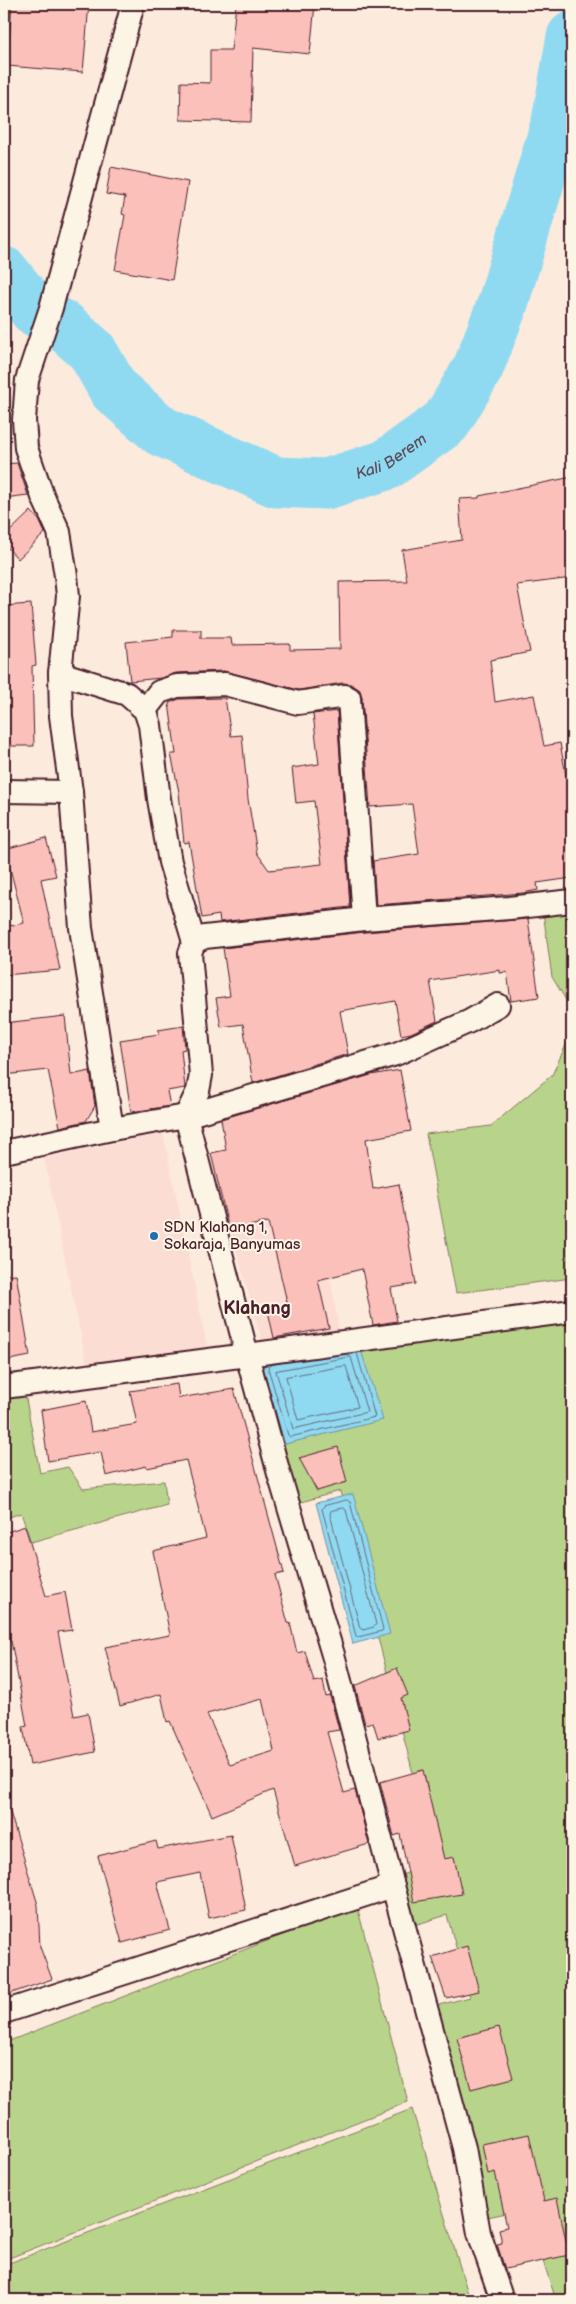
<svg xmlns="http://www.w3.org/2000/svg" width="576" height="2304" font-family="'Balsamiq Sans',sans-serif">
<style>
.built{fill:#fcddd3}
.green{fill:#b8d48b;stroke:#817a5b}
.water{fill:#90daf1;stroke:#748fa2}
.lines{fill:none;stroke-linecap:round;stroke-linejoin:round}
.shore{stroke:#666a7a;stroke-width:1}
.river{stroke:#90daf1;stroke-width:51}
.building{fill:#fcc0bb;stroke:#4a1f2b;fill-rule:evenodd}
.minor-casing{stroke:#4a1f2b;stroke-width:26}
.minor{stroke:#fcf5e5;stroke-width:22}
.poi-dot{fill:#1f6fb2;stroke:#fcf5e5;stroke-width:2}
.labels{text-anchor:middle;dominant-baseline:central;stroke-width:4;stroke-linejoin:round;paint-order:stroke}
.poi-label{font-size:15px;fill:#4a1f2b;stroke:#fcf5e5;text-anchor:start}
.water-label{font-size:16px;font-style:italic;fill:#5c4e5c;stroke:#fcf5e5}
.quarter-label{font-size:18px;font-weight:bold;fill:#4a1f2b;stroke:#fcf5e5}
</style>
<rect width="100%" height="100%" fill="#fceadd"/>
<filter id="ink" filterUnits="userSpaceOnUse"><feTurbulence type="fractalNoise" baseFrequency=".02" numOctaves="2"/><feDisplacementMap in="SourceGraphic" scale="10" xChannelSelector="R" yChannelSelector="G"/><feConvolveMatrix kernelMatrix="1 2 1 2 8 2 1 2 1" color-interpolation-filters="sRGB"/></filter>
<g filter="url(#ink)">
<!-- built -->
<g class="built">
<path d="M 163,1133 L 208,1350 L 89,1375 L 44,1158 Z"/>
<path d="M 313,1174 L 339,1330 L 263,1345 L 220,1191 Z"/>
</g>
<!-- green -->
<g class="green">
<path d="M 572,907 L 572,1010 L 552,977 L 543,912 Z"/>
<path d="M 572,1032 L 572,1278 L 456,1293 L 426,1134 L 491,1126 L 552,1075 Z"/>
<path d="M 572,1316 L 572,2300 L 556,2300 L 526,2209 L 487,2217 L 431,2007 L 470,1997 L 447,1915 L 398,1930 L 386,1881 L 436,1862 L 340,1491 L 294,1504 L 254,1357 Z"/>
<path d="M 24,1389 L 40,1473 L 68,1467 L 83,1489 L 164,1481 L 167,1505 L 31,1542 L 21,1513 L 4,1519 L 4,1394 Z"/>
<path d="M 357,1906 L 408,2102 L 4,2260 L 4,2043 Z"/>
<path d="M 412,2109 L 470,2300 L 4,2300 L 4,2265 Z"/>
</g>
<!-- water -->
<g class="water">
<path d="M 359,1344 L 383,1420 L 285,1444 L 261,1362 Z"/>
<path d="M 353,1494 L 390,1634 L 353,1644 L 316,1503 Z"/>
</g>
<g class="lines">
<!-- shore -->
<g class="shore">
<path d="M 351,1357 L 367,1412 L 293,1429 L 276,1371 Z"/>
<path d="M 285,1362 L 270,1365 L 268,1368 L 288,1435 L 290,1437 L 375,1417 L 357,1353"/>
<path d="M 346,1366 L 358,1407 L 298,1420 L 286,1377 Z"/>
<path d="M 347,1500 L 350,1502 L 383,1629 L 382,1631 L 358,1637 L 356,1636 L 322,1509 L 324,1506 Z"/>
<path d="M 343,1508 L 346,1510 L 376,1624 L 374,1627 L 363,1630 L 360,1628 L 330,1514 L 331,1511 Z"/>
</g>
<!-- river -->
<path class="river" id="s1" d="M 4,272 L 35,311 L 65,327 L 92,351 L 114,390 L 161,431 L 276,482 L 326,484 L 386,465 L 446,422 L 478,368 L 503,303 L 557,121 L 572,37"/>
</g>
<!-- building -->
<g class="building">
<path d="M 12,4 L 89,4 L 83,72 L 7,66 Z"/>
<path d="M 236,4 L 315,4 L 310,54 L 253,48 L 251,122 L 180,120 L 181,82 L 210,83 L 210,50 L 231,50 Z"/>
<path d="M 111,167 L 188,182 L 172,280 L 115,270 L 125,215 L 122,214 L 125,197 L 106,194 Z"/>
<path d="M 17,463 L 28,495 L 4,498 L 4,464 Z"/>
<path d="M 572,477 L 572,578 L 517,585 L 530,652 L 490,660 L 495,702 L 534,695 L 544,746 L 560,743 L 568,786 L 566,786 L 572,837 L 572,878 L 537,883 L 538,890 L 523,893 L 376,905 L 373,861 L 419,854 L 412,804 L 370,807 L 362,697 L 360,690 L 351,684 L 343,683 L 299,690 L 224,671 L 176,673 L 161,678 L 130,681 L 126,642 L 173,637 L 173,630 L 201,630 L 201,638 L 231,638 L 232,645 L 290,644 L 290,650 L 340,649 L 339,582 L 407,581 L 402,550 L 462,540 L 459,499 L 479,498 L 479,496 Z"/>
<path d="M 31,511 L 39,520 L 45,533 L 18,559 L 4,544 L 4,537 Z"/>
<path d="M 31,604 L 36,665 L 32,666 L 34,746 L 4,746 L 4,606 Z"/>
<path d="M 225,698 L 231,736 L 242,735 L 248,799 L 257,853 L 269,870 L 322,864 L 314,801 L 296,803 L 292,768 L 319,764 L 313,714 L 337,711 L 350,907 L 220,922 L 219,915 L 202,918 L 189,842 L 184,843 L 179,792 L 171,754 L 176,754 L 169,703 L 179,699 Z"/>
<path d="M 46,838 L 56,876 L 41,879 L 60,970 L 4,975 L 4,927 L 24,923 L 5,849 Z"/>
<path d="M 528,919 L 539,997 L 511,1001 L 507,972 L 500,973 L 500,970 L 430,981 L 437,1021 L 411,1033 L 401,1035 L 395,1001 L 340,1011 L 348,1054 L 253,1083 L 243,1024 L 221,1027 L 216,998 L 230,996 L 223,948 L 365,932 Z"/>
<path d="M 65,1016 L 71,1075 L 90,1071 L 95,1106 L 86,1121 L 60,1127 L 48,1070 L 4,1075 L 4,1023 Z"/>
<path d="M 183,1026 L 185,1049 L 181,1050 L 185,1088 L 167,1091 L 170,1106 L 131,1112 L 120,1040 L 159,1034 L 158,1030 Z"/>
<path d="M 400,1070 L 411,1131 L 366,1139 L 373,1189 L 399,1184 L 416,1284 L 391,1288 L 397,1321 L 373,1325 L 362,1269 L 318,1280 L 329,1328 L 274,1338 L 268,1311 L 288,1306 L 268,1222 L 229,1230 L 211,1153 L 226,1150 L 221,1119 L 371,1075 Z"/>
<path d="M 16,1274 L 30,1356 L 4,1361 L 4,1275 Z"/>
<path d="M 177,1384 L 179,1398 L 234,1389 L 284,1573 L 275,1575 L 288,1623 L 290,1623 L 297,1653 L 305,1651 L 314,1682 L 323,1680 L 326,1697 L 330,1696 L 339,1730 L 327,1732 L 344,1793 L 355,1790 L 369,1844 L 295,1866 L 273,1790 L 212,1816 L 170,1721 L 167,1722 L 161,1694 L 120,1706 L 105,1647 L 170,1635 L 153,1551 L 206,1538 L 186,1460 L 147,1468 L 146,1466 L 106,1476 L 101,1452 L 48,1461 L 41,1410 L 86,1401 L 91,1432 L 137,1424 L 130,1391 ZM 262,1699 L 274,1751 L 230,1765 L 207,1714 Z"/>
<path d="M 338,1447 L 347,1482 L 317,1491 L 299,1458 Z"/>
<path d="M 25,1526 L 46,1596 L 65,1592 L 72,1630 L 58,1632 L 74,1716 L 88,1713 L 95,1752 L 30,1765 L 23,1727 L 27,1726 L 11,1641 L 4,1642 L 4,1533 Z"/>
<path d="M 397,1668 L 408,1695 L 401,1698 L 409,1730 L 378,1738 L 373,1722 L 365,1724 L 355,1686 Z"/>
<path d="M 423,1770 L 444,1859 L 454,1857 L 462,1894 L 414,1902 L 400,1834 L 394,1836 L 380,1782 Z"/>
<path d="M 9,1809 L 38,1905 L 40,1947 L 52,1979 L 9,1994 L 4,1974 L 4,1810 Z"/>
<path d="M 231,1835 L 246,1910 L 209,1918 L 200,1873 L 157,1882 L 170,1930 L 122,1943 L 98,1856 L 156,1841 L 158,1849 Z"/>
<path d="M 467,1946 L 479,1991 L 446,1998 L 432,1957 Z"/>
<path d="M 499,2027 L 513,2078 L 471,2089 L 457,2038 Z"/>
<path d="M 529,2134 L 544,2201 L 557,2198 L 569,2255 L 505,2269 L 497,2244 L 502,2243 L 499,2229 L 507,2227 L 495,2172 L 488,2174 L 482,2144 Z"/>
</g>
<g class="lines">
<defs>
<g id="minor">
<path d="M 60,673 L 127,694 L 145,710 L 150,725 L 159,799 L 170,862 L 194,942"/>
<path d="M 145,710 L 159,692 L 177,686 L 225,684 L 298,703 L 345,696 L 349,698 L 364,919"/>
<path d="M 4,791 L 71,792"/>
<path d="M 112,1129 L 81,928 L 71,792 L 61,716 L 60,673 L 68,596 L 66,576 L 59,532 L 43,497 L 26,448 L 24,420 L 27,380 L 51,308 L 133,4"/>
<path d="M 4,1152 L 112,1129 L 186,1116 L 396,1054 L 470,1021 L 498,1005"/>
<path d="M 4,1387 L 247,1355 L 186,1116 L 198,1091 L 201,1075 L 190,953 L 194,942 L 205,937 L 364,919 L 509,908 L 572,901"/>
<path d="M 4,2012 L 393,1886"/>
<path d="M 502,2300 L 479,2233 L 464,2148 L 393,1886 L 334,1658 L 279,1474 L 247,1355 L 572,1311"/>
</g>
</defs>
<!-- minor casing -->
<use href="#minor" class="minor-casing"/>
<!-- minor -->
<use href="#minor" class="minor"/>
</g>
</g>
<!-- markers -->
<circle class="poi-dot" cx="154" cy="1236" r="5"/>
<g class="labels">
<!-- poi labels -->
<g class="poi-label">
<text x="164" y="1227">SDN Klahang 1,<tspan x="164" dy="17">Sokaraja, Banyumas</tspan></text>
</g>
<!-- water labels -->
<g class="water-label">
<text stroke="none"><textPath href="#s1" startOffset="474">Kali Berem</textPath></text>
</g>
<!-- quarter labels -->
<g class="quarter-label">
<text x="257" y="1308">Klahang</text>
</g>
</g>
<!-- margin -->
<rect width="576" height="2304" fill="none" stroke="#fcf5e5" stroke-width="20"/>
<rect x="10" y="10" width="556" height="2284" fill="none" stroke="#4a1f2b" stroke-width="2" filter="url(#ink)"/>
</svg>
